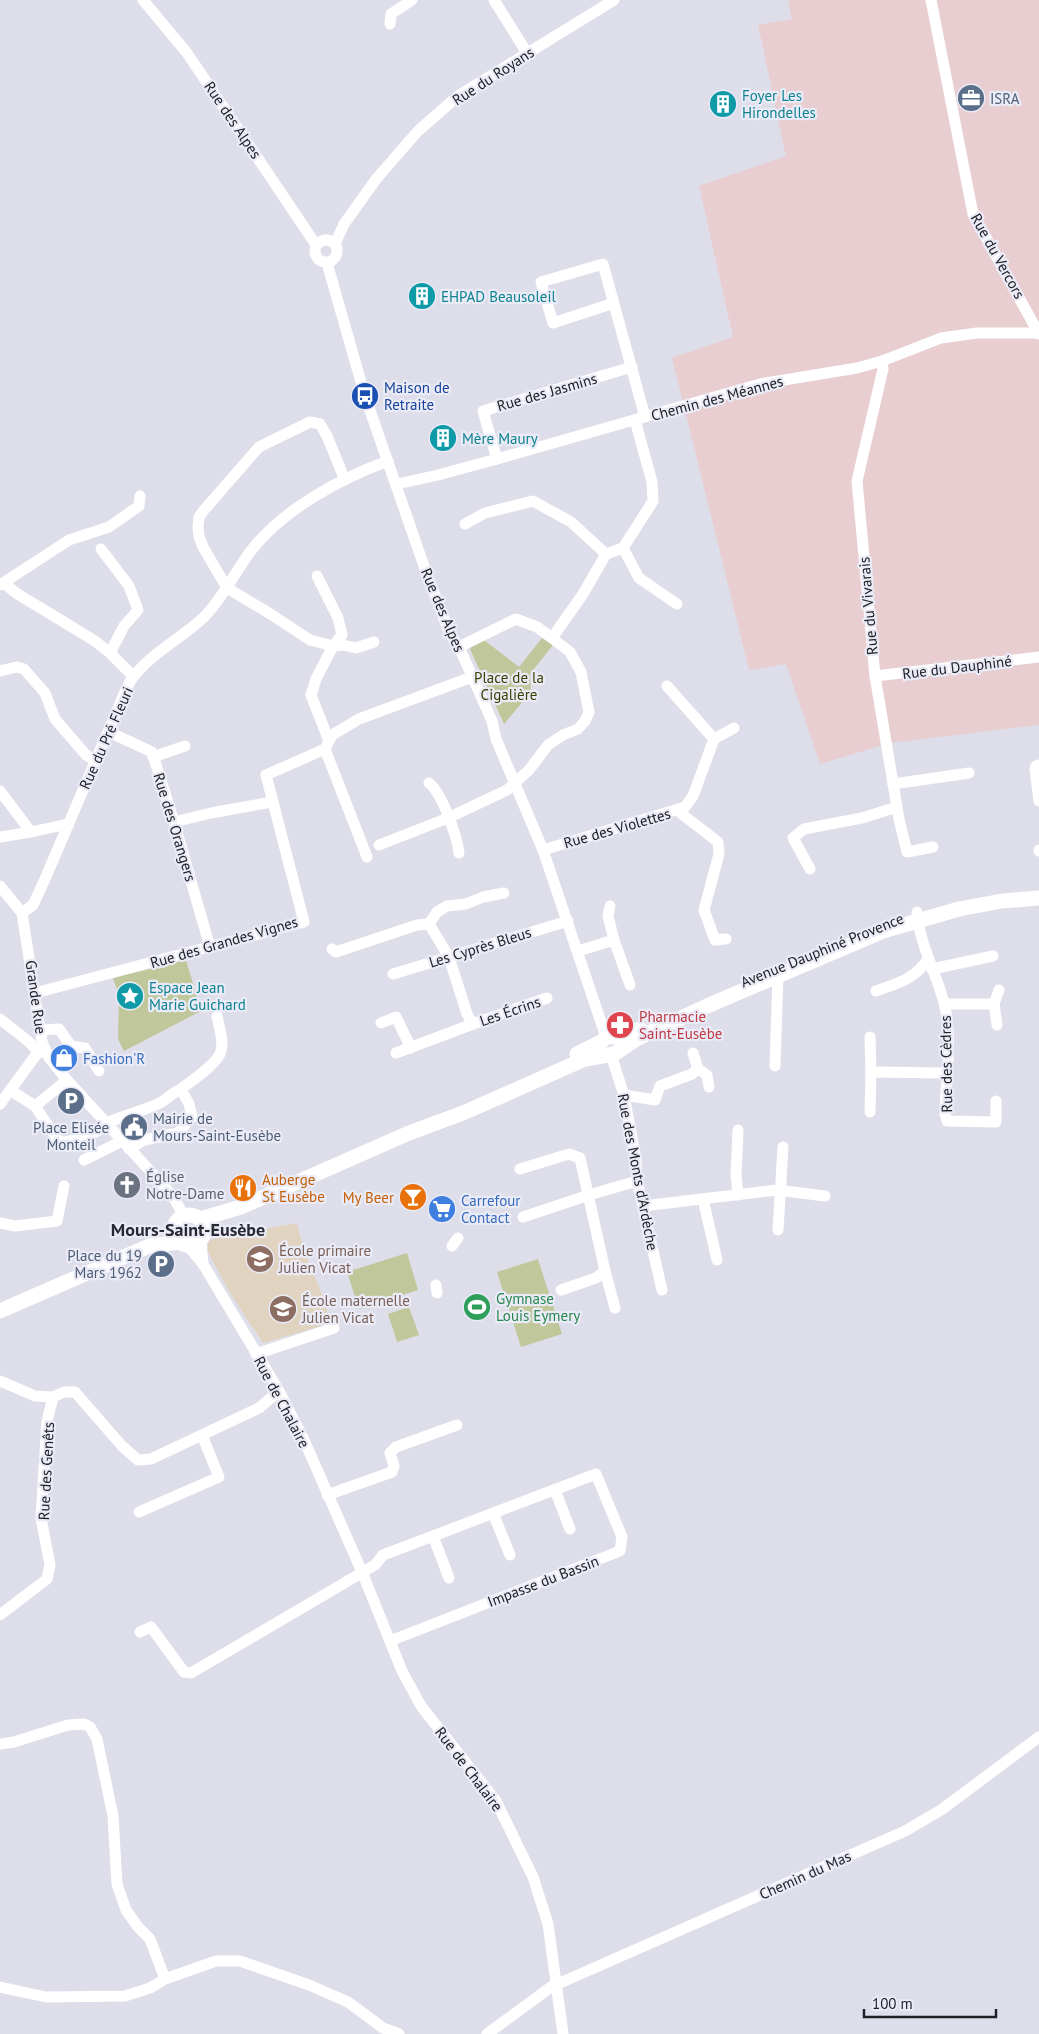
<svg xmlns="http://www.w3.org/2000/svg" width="1039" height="2034" font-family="'PT Sans',sans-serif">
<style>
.industrial{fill:#e8ced0}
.education{fill:#e0d3c0}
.green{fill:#c0c89b}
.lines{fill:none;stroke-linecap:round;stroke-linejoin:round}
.minor{stroke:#fff;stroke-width:11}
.major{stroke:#fff;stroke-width:15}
.labels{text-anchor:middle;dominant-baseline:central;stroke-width:4.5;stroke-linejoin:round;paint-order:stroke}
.street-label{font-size:15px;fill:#202125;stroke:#eaebf7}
.culture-label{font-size:15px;fill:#0d838f;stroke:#eaebf7;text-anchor:start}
.service-label{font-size:15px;fill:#4e5e75;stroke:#eaebf7;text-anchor:start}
.transit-label{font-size:15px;fill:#164399;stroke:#eaebf7;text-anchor:start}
.park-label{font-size:15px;fill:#3a4000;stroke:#eaebf7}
.health-label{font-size:15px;fill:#be3a42;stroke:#eaebf7;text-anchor:start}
.shop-label{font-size:15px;fill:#366cbe;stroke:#eaebf7;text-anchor:start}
.worship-label{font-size:15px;fill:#5b616d;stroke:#eaebf7;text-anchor:start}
.food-label{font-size:15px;fill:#c56008;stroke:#eaebf7;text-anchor:start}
.education-label{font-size:15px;fill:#785e54;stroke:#eaebf7;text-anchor:start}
.leisure-label{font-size:15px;fill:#27864d;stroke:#eaebf7;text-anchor:start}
.quarter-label{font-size:18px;font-weight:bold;fill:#282931;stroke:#eaebf7}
</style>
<rect width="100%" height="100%" fill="#dddee9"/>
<!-- industrial -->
<path class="industrial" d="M 788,0 L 1039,0 L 1039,725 L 890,743 L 820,764 L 786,664 L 749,670 L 672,358 L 733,337 L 699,186 L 786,156 L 758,25 L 792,19 Z"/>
<!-- education -->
<path class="education" d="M 297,1223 L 304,1251 L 322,1294 L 331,1323 L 263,1343 L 230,1293 L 207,1250 L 209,1241 L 215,1238 Z"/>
<!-- green -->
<g class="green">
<path d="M 542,638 L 553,645 L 530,674 L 531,692 L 504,724 L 470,649 L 473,643 L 484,640 L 519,667 Z"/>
<path d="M 186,960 L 201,1011 L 124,1051 L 118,1039 L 119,995 L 113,978 Z"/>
<path d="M 407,1253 L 418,1290 L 359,1309 L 347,1272 Z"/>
<path d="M 538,1259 L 562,1334 L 521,1347 L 497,1272 Z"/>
<path d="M 409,1307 L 419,1335 L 397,1342 L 388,1314 Z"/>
</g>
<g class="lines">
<!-- minor -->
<g class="minor">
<path d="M 143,0 L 187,53 L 316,245"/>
<path d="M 494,0 L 527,53"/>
<path d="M 931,0 L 973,214 L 1039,334"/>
<path d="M 390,24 L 391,14 L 412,0"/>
<circle cx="326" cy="251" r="11"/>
<path d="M 335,244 L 344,224 L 377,178 L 418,131 L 458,96 L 614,0"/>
<path d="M 327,263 L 365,396 L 425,569 L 449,632 L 459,647 L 492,721 L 496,739 L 543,850 L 606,1037"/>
<path d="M 614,303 L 553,323 L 541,282 L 603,264 L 645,417"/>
<path d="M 882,361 L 883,369 L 857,481 L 875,676 L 899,819 L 907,852 L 933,847"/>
<path d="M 497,459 L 483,411 L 632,367"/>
<path d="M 397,484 L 438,475 L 497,459 L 760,384 L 857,368 L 882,361 L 941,338 L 977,333 L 1039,333"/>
<path d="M 465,524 L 485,513 L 533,501 L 571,522 L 606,554"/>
<path d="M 623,548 L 639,578 L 677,604"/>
<path d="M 101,549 L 129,586 L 138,610 L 124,626 L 110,653"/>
<path d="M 317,576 L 338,618 L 342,635 L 333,646 L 343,645 L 356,648 L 374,642"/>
<path d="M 4,583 L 16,593 L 95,641 L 110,653 L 133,676"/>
<path d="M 0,585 L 69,540 L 109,527 L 139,506 L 140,496"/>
<path d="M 459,647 L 516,619 L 537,627 L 552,638"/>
<path d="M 0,671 L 17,667 L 24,669 L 45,693 L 55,719 L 86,755 L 96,761"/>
<path d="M 875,676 L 1039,657"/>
<path d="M 109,732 L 152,752 L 174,822 L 210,947"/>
<path d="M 714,739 L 734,728"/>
<path d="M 329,741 L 311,695 L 316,679 L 333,646 L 310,640 L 272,615 L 227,588 L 203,547 L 199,536 L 198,527 L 199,517 L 204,510 L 259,447 L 310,422 L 320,424 L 327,436 L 345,480"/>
<path d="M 325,749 L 367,857"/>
<path d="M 153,757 L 185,746"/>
<path d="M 1039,765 L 1036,766 L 1035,769 L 1039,801"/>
<path d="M 429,783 C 442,793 457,836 459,853"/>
<path d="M 893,784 L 969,773"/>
<path d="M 0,791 L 31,832 L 63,825 L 68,826"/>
<path d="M 678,811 L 718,842 L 719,854 L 704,910 L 715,940 L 726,939"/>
<path d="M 174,822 L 211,813 L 272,802"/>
<path d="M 0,837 L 31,832"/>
<path d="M 379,845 L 448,818 L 507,790 L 529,770 L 548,745 L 563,735 L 578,729 L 585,721 L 589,712 L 581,672 L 570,652 L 552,638 L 583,594 L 606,554 L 623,548 L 653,501 L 652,482 L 635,420"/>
<path d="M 543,850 L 685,807 L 693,796 L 714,739 L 667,686"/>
<path d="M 1039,851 L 1039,850"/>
<path d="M 810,869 L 793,838 L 804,829 L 862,818 L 897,807"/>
<path d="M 0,886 L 22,913 L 42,1042 L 48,1056 L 67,1080 L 172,1195 L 184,1216"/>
<path d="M 917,912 C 919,945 938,975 945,1007 C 952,1039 946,1080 945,1114 L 947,1121 L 996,1122 L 996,1101"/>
<path d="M 22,913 L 33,905 L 45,879 L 125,692 C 128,687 130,680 134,676 C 153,652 182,638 204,617 C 223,598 234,574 250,552 C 282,510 339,479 388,461"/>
<path d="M 429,924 L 437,912 L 447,906 L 466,904 L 483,897 L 504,893"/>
<path d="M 614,940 L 630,985"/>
<path d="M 332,949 L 336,952 L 417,925 L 429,924 L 449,957 L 467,1014 L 473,1024 L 547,998"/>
<path d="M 578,951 L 614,940 L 608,916 L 610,906"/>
<path d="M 932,969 L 993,956"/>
<path d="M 393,974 L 568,921"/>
<path d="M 876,991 C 898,983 915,979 928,959"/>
<path d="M 35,993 L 304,922 L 266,775 L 325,749 L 332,735 L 359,719 L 472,677"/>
<path d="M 945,1004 L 994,1004"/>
<path d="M 0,1019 L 28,1041 L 39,1052"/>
<path d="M 381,1023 L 396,1017 L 411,1048"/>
<path d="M 997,1025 L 994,1004 L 999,990"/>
<path d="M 41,1030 L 59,1029 L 71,1046 L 85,1048 L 99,1071"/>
<path d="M 870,1037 L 871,1072"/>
<path d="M 396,1053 L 473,1024"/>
<path d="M 693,1053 L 698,1069 L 707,1075 L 709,1087"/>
<path d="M 611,1055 L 624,1095 L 636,1160 L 637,1181 L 662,1290"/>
<path d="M 775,1066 L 778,975"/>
<path d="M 181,1089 C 191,1081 218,1064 221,1051 C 224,1040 219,1027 217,1016"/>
<path d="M 10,1090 L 35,1106 L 67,1080"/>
<path d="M 624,1095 L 655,1100 L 660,1086 L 692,1074 L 698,1069"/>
<path d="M 0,1104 L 36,1055 L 44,1049"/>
<path d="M 35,1106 L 59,1142 C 77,1142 93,1134 108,1125"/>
<path d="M 870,1112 L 871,1072 L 947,1073"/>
<path d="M 107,1123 C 124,1115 143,1111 160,1103 C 167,1099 172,1093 181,1089 L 189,1104 L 192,1117 L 178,1133 L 144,1140 L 129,1149"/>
<path d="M 84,1160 L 122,1141"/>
<path d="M 520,1169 L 569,1154 L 580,1158 L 605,1271 L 596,1278 L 561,1290"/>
<path d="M 738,1195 L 736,1175 L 738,1130"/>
<path d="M 703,1199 L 717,1260"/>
<path d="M 643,1206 L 777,1190 L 825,1196"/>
<path d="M 523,1217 L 589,1195 L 637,1181"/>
<path d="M 0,1223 L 15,1226 L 57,1221 L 64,1186"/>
<path d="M 778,1230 L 783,1147"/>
<path d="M 201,1240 L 203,1264"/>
<path d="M 187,1245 L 203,1264 L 279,1391 L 304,1440 L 362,1572 L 402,1671 L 421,1706 L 496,1801 L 533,1877 L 548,1924 L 563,2034"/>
<path d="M 452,1246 L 458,1238"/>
<path d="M 605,1271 L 615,1308"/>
<path d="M 436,1285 L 437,1293"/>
<path d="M 256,1354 L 334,1328"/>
<path d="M 0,1381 L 35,1396 L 53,1397"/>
<path d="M 555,1490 L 570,1529"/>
<path d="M 327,1495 L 392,1472 L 394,1466 L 390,1453 L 396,1447 L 457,1425"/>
<path d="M 139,1512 L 219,1477 L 202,1435"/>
<path d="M 493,1513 L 510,1555"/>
<path d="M 433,1536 L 449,1578"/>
<path d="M 0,1615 L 47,1579 L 50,1565 L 41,1518 L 47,1421 L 53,1397 L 64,1392 L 75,1392 L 122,1446 L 138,1460 L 151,1459 L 259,1408 L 279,1391"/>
<path d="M 140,1632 L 151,1627 L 184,1672 L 191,1673 L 375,1565 L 383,1555 L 596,1474 L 622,1537 L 620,1551 L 390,1641"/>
<path d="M 0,1744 L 14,1742 L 68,1725 L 84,1724 L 90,1727 L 97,1739 L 113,1816 L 117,1884 L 126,1910 L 138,1927 L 150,1939 L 165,1979"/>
<path d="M 0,1987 L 46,1997 L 125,1996 L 150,1988 L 165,1979 L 216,1961 L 240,1961 L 309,1985 L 348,2002 L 383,2028 L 399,2034"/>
<path d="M 487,2034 L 555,1984 L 560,1983 L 905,1831 L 941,1810 L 1039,1737"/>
</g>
<!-- major -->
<g class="major">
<path d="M 577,1054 L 601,1042 L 606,1037 L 620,1036 L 640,1029"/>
<circle cx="189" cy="1230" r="15"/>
<path d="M 200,1219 L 241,1207 L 409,1133 L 463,1113 L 585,1059 L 614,1054 L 636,1039 L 707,1006 L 883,931 L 959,909 L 1002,901 L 1039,898"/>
<path d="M 0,1311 L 149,1246 L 180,1242"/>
</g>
</g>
<!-- icons -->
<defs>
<symbol id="office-disc" viewBox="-11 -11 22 22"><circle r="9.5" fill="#5c6f8a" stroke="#eaebf7"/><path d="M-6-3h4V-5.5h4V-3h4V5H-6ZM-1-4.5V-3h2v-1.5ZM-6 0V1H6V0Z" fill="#fff"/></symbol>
<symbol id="building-disc" viewBox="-11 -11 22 22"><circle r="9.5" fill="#0f9aa8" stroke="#eaebf7"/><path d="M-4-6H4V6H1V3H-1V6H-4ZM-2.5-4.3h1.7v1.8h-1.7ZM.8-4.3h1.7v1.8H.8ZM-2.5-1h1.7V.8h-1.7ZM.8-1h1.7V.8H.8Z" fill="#fff"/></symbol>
<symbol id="bus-disc" viewBox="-11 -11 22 22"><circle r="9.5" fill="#1a4fb4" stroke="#eaebf7"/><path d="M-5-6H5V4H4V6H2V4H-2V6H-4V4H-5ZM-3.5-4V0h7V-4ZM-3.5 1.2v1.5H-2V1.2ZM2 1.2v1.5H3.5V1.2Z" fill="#fff"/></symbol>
<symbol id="sight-disc" viewBox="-11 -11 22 22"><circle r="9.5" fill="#0f9aa8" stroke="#eaebf7"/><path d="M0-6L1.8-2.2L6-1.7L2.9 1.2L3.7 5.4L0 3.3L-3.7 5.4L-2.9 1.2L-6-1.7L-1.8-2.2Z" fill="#fff"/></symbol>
<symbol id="pharmacy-disc" viewBox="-11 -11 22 22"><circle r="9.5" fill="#e0444e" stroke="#eaebf7"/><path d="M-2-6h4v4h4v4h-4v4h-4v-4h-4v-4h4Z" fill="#fff"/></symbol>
<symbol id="shop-disc" viewBox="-11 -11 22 22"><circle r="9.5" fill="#3f7fe0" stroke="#eaebf7"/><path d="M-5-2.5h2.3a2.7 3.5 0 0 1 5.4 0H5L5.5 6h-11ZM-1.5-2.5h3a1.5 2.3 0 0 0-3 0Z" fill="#fff"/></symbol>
<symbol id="parking-disc" viewBox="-11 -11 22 22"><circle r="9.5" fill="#5c6f8a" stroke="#eaebf7"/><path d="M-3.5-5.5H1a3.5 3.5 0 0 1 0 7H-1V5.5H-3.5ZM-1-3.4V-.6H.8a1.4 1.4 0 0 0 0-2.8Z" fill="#fff"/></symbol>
<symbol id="civic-disc" viewBox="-11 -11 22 22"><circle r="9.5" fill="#5c6f8a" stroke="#eaebf7"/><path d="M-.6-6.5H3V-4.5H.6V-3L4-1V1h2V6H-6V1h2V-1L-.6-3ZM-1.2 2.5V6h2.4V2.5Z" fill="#fff"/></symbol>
<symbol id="church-disc" viewBox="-11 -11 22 22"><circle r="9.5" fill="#6b7280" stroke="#eaebf7"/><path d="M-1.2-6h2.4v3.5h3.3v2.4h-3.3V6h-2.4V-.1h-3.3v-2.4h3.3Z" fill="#fff"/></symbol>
<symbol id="restaurant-disc" viewBox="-11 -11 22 22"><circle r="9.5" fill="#e8710a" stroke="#eaebf7"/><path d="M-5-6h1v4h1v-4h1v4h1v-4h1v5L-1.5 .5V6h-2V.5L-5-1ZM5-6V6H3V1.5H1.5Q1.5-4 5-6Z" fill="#fff"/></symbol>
<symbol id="bar-disc" viewBox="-11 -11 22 22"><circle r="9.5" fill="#e8710a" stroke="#eaebf7"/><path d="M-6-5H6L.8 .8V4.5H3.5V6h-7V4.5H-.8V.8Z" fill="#fff"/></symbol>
<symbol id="supermarket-disc" viewBox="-11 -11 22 22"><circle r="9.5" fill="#3f7fe0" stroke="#eaebf7"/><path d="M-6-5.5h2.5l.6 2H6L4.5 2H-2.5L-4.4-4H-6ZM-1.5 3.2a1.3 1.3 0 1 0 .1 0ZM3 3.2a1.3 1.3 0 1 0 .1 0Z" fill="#fff"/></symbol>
<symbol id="school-disc" viewBox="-11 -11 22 22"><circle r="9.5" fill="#8d6e63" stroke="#eaebf7"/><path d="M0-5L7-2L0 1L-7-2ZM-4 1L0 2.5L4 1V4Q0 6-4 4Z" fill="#fff"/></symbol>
<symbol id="stadium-disc" viewBox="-11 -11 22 22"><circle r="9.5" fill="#2e9e5b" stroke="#eaebf7"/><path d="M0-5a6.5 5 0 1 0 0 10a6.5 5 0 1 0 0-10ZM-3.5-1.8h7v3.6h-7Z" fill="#fff"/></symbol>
</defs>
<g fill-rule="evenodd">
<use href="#office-disc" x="955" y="82" width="32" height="32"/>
<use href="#building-disc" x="707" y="88" width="32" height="32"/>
<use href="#building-disc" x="406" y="280" width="32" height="32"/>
<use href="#bus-disc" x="349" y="380" width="32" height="32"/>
<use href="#building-disc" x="427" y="422" width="32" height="32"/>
<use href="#sight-disc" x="114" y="980" width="32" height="32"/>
<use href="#pharmacy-disc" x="604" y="1009" width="32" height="32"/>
<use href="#shop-disc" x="48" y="1042" width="32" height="32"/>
<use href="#parking-disc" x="55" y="1085" width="32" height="32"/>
<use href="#civic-disc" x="118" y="1111" width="32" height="32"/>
<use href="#church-disc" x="111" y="1169" width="32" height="32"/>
<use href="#restaurant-disc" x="227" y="1172" width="32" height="32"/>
<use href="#bar-disc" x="397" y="1181" width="32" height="32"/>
<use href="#supermarket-disc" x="426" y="1193" width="32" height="32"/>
<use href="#school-disc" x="244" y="1243" width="32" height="32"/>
<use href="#parking-disc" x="145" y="1248" width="32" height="32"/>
<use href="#stadium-disc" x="461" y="1291" width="32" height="32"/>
<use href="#school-disc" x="267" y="1293" width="32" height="32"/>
</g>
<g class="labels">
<!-- street labels -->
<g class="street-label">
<text transform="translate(493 76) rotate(-33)">Rue du Royans</text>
<text transform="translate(233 120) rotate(56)">Rue des Alpes</text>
<text transform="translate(998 256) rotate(61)">Rue du Vercors</text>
<text transform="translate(547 392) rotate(-16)">Rue des Jasmins</text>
<text transform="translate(717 398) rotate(-15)">Chemin des Méannes</text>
<text transform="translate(868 606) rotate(-95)">Rue du Vivarais</text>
<text transform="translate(443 610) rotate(67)">Rue des Alpes</text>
<text transform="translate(957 667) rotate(-7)">Rue du Dauphiné</text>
<text transform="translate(106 738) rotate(-66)">Rue du Pré Fleuri</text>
<text transform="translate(175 827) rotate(73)">Rue des Orangers</text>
<text transform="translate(617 828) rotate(-16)">Rue des Violettes</text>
<text transform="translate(224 942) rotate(-16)">Rue des Grandes Vignes</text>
<text transform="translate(480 947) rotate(-17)">Les Cyprès Bleus</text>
<text transform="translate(822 950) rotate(-22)">Avenue Dauphiné Provence</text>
<text transform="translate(36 997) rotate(82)">Grande Rue</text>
<text transform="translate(510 1011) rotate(-19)">Les Écrins</text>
<text transform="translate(946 1064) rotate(-91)">Rue des Cèdres</text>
<text transform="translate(638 1172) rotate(79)">Rue des Monts d'Ardèche</text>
<text transform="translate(282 1402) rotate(62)">Rue de Chalaire</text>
<text transform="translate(46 1471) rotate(-87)">Rue des Genêts</text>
<text transform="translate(543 1581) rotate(-21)">Impasse du Bassin</text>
<text transform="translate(469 1769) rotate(53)">Rue de Chalaire</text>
<text transform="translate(805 1875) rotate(-24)">Chemin du Mas</text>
</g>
<!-- culture labels -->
<g class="culture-label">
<text x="742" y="95">Foyer Les<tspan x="742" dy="17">Hirondelles</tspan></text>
<text x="441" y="296">EHPAD Beausoleil</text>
<text x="462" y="438">Mère Maury</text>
<text x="149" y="987">Espace Jean<tspan x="149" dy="17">Marie Guichard</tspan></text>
</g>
<!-- service labels -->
<g class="service-label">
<text x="990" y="98">ISRA</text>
<text x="153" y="1118">Mairie de<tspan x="153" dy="17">Mours-Saint-Eusèbe</tspan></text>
<text x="71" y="1127" text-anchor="middle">Place Elisée<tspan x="71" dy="17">Monteil</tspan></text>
<text x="142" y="1255" text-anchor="end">Place du 19<tspan x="142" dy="17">Mars 1962</tspan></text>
</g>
<!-- transit labels -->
<g class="transit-label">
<text x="384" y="387">Maison de<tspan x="384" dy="17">Retraite</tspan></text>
</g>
<!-- park labels -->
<g class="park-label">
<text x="509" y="677">Place de la<tspan x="509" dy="17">Cigalière</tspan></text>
</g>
<!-- health labels -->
<g class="health-label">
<text x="639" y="1016">Pharmacie<tspan x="639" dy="17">Saint-Eusèbe</tspan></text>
</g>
<!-- shop labels -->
<g class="shop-label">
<text x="83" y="1058">Fashion'R</text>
<text x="461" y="1200">Carrefour<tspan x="461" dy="17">Contact</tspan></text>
</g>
<!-- worship labels -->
<g class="worship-label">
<text x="146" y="1176">Église<tspan x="146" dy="17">Notre-Dame</tspan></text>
</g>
<!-- food labels -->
<g class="food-label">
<text x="262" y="1179">Auberge<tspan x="262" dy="17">St Eusèbe</tspan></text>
<text x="394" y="1197" text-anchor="end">My Beer</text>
</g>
<!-- education labels -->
<g class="education-label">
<text x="279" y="1250">École primaire<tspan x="279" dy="17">Julien Vicat</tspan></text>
<text x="302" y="1300">École maternelle<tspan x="302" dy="17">Julien Vicat</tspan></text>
</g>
<!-- leisure labels -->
<g class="leisure-label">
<text x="496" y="1298">Gymnase<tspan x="496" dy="17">Louis Eymery</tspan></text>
</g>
<!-- quarter labels -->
<g class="quarter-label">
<text x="188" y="1229">Mours-Saint-Eusèbe</text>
</g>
</g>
<!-- scale -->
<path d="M864 2009v8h132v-8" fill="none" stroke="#202125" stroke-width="2.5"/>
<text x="872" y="2009" font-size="15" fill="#202125" stroke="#eaebf7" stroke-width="4" paint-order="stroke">100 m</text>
</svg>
